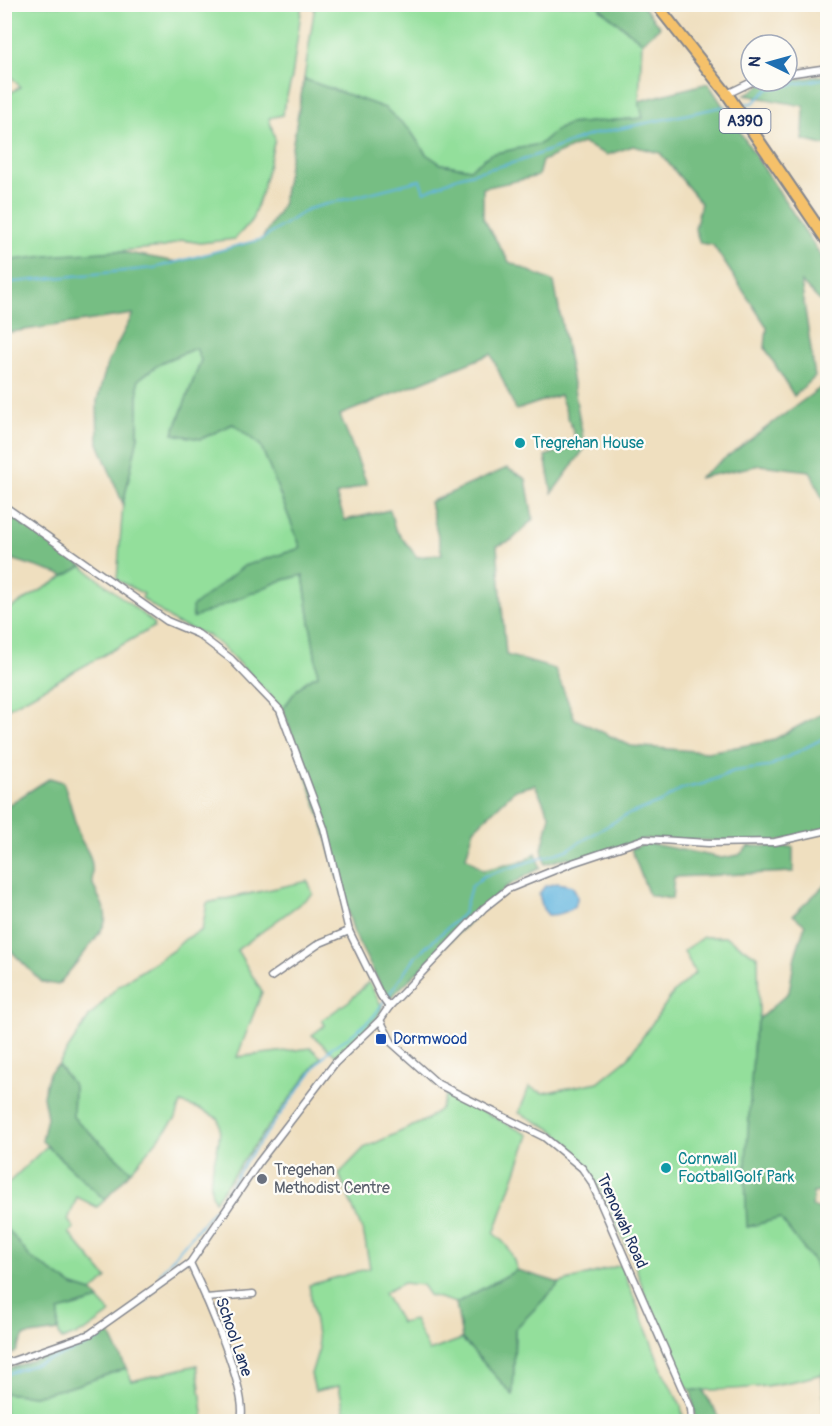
<svg xmlns="http://www.w3.org/2000/svg" width="832" height="1426" font-family="Pangolin,sans-serif">
<style>
.green{fill:#93df9b;stroke:#57877c;stroke-width:1.5}
.forest{fill:#76be83;stroke:#487670;stroke-width:1.5}
.water{fill:#63b6df;stroke:#3f729e;stroke-width:1.5}
.lines{fill:none;stroke-linecap:round;stroke-linejoin:round}
.stream{stroke:#63b6df;stroke-width:2}
.street-casing{stroke:#85878e;stroke-width:9}
.highway-casing{stroke:#85878e;stroke-width:14}
.street{stroke:#fff;stroke-width:6}
.highway{stroke:#f5c16b;stroke-width:10}
.culture-dot{fill:#0f9aa8;stroke:#fdfcf7;stroke-width:2}
.transit-dot{fill:#1a4fb4;stroke:#fdfcf7;stroke-width:2}
.worship-dot{fill:#6b7280;stroke:#fdfcf7;stroke-width:2}
.labels{text-anchor:middle;dominant-baseline:central;stroke-width:4.5;stroke-linejoin:round;paint-order:stroke}
.shield{fill:#fdfcf7;stroke:#5f6c8c;stroke-width:1.5}
.shield-label{font-size:15px;font-weight:bold;fill:#1b2f5e}
.culture-label{font-size:16px;fill:#0d838f;stroke:#fdfcf7;text-anchor:start}
.transit-label{font-size:16px;fill:#164399;stroke:#fdfcf7;text-anchor:start}
.worship-label{font-size:16px;fill:#5b616d;stroke:#fdfcf7;text-anchor:start}
.street-label{font-size:16px;fill:#1b2f5e;stroke:#fdfcf7}
</style>
<rect width="100%" height="100%" fill="#fdfcf7"/>
<filter id="ink" filterUnits="userSpaceOnUse"><feTurbulence type="fractalNoise" baseFrequency=".0167" numOctaves="2"/><feDisplacementMap in="SourceGraphic" scale="12" xChannelSelector="R" yChannelSelector="G"/><feConvolveMatrix kernelMatrix="1 2 1 2 8 2 1 2 1" color-interpolation-filters="sRGB"/></filter>
<filter id="wash" filterUnits="userSpaceOnUse"><feTurbulence type="fractalNoise" baseFrequency=".008" numOctaves="4" result="noise"/><feDisplacementMap in="SourceGraphic" scale="24" xChannelSelector="R" yChannelSelector="G"/><feGaussianBlur stdDeviation="1.35" result="paint"/><feColorMatrix in="noise" values="0 0 0 0 0 0 0 0 0 0 0 0 0 0 0 0 0 1.4 0 .05"/><feComposite in="paint" operator="in"/></filter>
<g filter="url(#wash)">
<rect width="100%" height="100%" fill="#efdfbf"/>
<!-- green -->
<g class="green">
<path d="M 4,5 L 302,5 L 292,77 L 282,115 L 269,118 L 275,139 L 263,188 L 252,220 L 235,239 L 200,243 L 183,240 L 165,247 L 5,261 L 5,96 L 20,87 L 5,69 Z"/>
<path d="M 315,5 L 599,5 L 600,9 L 642,42 L 639,101 L 643,118 L 568,124 L 555,131 L 540,144 L 491,154 L 470,169 L 441,164 L 426,154 L 410,130 L 304,79 Z"/>
<path d="M 196,348 L 201,360 L 173,434 L 201,439 L 233,424 L 261,446 L 301,548 L 244,566 L 193,617 L 280,581 L 303,575 L 318,675 C 301,682 293,694 283,709 L 224,648 L 207,635 L 176,623 L 142,598 L 144,594 L 117,580 L 123,504 L 138,437 L 138,380 L 162,362 Z"/>
<path d="M 82,566 L 154,623 L 154,627 L 5,710 L 4,612 Z"/>
<path d="M 308,881 L 313,894 L 237,950 L 262,992 L 237,1057 L 311,1048 L 321,1057 L 248,1154 L 215,1201 C 204,1183 217,1158 219,1139 C 220,1132 220,1126 219,1119 L 202,1110 L 181,1103 L 176,1118 L 131,1171 L 73,1117 L 74,1086 L 58,1065 L 89,1017 L 118,986 L 172,951 L 185,939 L 202,930 L 207,903 Z"/>
<path d="M 703,937 L 726,937 L 758,957 L 759,1019 L 754,1035 L 748,1227 L 780,1218 L 813,1261 L 827,1295 L 827,1360 L 822,1374 C 778,1387 737,1391 691,1390 L 686,1387 L 652,1316 L 633,1259 L 599,1188 L 569,1144 L 553,1130 L 519,1113 L 529,1087 L 543,1093 L 598,1082 L 628,1058 L 674,992 L 695,973 L 684,951 Z"/>
<path d="M 369,982 L 382,1007 C 381,1021 347,1043 336,1056 L 312,1035 L 325,1025 L 322,1020 L 349,1001 Z"/>
<path d="M 447,1093 L 529,1135 L 494,1234 C 508,1244 512,1253 517,1270 L 456,1303 L 429,1295 L 422,1285 L 403,1283 L 384,1293 L 401,1323 L 414,1320 L 429,1351 L 462,1339 L 513,1395 L 515,1329 L 560,1283 L 621,1265 L 663,1372 L 681,1406 L 684,1421 L 346,1421 L 339,1386 L 315,1391 L 311,1374 L 319,1348 L 309,1285 L 370,1268 L 364,1235 L 339,1174 L 364,1148 L 426,1120 L 441,1108 Z"/>
<path d="M 47,1146 L 105,1200 L 97,1207 L 77,1197 L 68,1220 L 74,1228 L 69,1233 L 107,1278 L 92,1292 L 73,1286 L 30,1257 L 5,1226 L 5,1186 Z"/>
<path d="M 99,1300 L 111,1313 L 86,1331 L 62,1340 L 58,1331 L 59,1311 Z"/>
<path d="M 197,1365 L 204,1421 L 5,1421 L 4,1393 L 34,1396 L 74,1386 L 126,1368 L 132,1381 Z"/>
</g>
<!-- forest -->
<g class="forest">
<path d="M 599,5 L 642,5 L 660,27 L 642,42 L 600,8 Z"/>
<path d="M 827,75 L 827,146 L 803,140 L 804,106 L 745,95 L 763,84 Z"/>
<path d="M 304,79 L 385,108 L 410,130 L 426,154 L 441,164 L 470,169 L 491,154 L 540,144 L 555,131 L 568,124 L 643,118 L 639,101 L 708,83 L 827,265 L 827,308 L 801,282 L 815,377 L 794,396 L 765,348 L 767,327 L 713,245 L 700,243 L 695,229 L 701,203 L 660,153 L 633,146 L 607,155 L 582,143 L 542,161 L 538,176 L 483,188 L 483,218 L 509,262 L 554,282 L 585,448 L 552,493 L 545,456 L 578,445 L 560,395 L 516,410 L 491,354 L 340,415 L 367,484 L 336,495 L 345,520 L 390,510 L 395,529 L 417,557 L 442,554 L 430,502 L 507,468 L 526,479 L 533,519 L 512,540 L 497,546 L 506,655 L 555,669 L 575,719 L 631,746 L 707,752 L 771,741 L 827,711 L 827,830 L 775,842 L 644,839 L 572,863 L 569,857 L 545,864 L 542,849 L 550,816 L 535,785 L 515,790 L 474,829 L 466,857 L 483,870 L 524,861 L 536,853 L 540,868 L 506,887 L 388,1000 L 354,933 L 324,828 L 283,709 C 293,694 301,682 318,675 L 303,575 L 280,581 L 193,618 L 192,607 L 244,566 L 301,548 L 261,446 L 233,424 L 201,439 L 173,434 L 201,360 L 196,348 L 162,362 L 138,380 L 138,437 L 123,504 L 98,443 L 97,401 L 107,364 L 133,314 L 5,333 L 5,261 L 46,256 L 117,251 L 177,262 L 262,239 L 282,206 Z"/>
<path d="M 827,383 L 827,509 L 810,471 L 760,465 L 698,478 Z"/>
<path d="M 5,510 L 82,566 L 65,576 L 5,557 Z"/>
<path d="M 50,778 L 63,782 C 70,798 73,818 79,835 C 82,844 89,851 91,860 C 94,870 90,878 94,887 C 98,897 108,911 105,922 C 101,936 69,971 58,985 L 42,982 L 4,944 L 5,807 Z"/>
<path d="M 647,843 L 722,858 L 739,855 L 749,846 L 793,847 L 793,872 L 674,877 L 672,899 L 649,895 L 631,849 Z"/>
<path d="M 827,883 L 824,902 L 828,907 L 827,999 L 820,993 L 828,1019 L 828,1191 L 813,1193 L 812,1206 L 827,1212 L 827,1295 L 813,1261 L 780,1218 L 747,1227 L 745,1178 L 754,1035 L 759,1019 L 789,992 L 795,956 L 805,925 L 793,915 Z"/>
<path d="M 58,1065 L 74,1086 L 73,1117 L 131,1171 L 105,1200 L 42,1141 L 47,1117 L 43,1096 L 49,1073 Z"/>
<path d="M 5,1226 L 30,1257 L 73,1286 L 92,1292 L 99,1300 L 59,1311 L 58,1331 L 24,1336 L 16,1352 L 5,1357 Z"/>
<path d="M 517,1270 L 560,1283 L 515,1329 L 513,1395 L 462,1339 L 456,1303 Z"/>
<path d="M 108,1330 L 126,1368 L 74,1386 L 34,1396 L 5,1393 L 5,1370 L 76,1345 Z"/>
<path d="M 827,1360 L 827,1421 L 824,1421 L 822,1374 Z"/>
<path d="M 691,1390 L 703,1390 L 720,1419 L 727,1421 L 696,1421 Z"/>
</g>
<!-- water -->
<path class="water" d="M 558,883 L 572,886 C 587,906 565,915 548,915 L 543,909 L 539,894 L 545,886 Z"/>
<g class="lines">
<!-- stream -->
<g class="stream">
<path d="M 742,104 L 753,103 L 768,89 L 828,78"/>
<path d="M 4,283 L 154,268 L 262,239 L 308,209 L 420,180 L 424,192 L 458,177 L 520,161 L 590,135 L 726,106"/>
<path d="M 159,1278 L 161,1272 L 218,1205 L 246,1161 L 320,1061 L 332,1047 L 348,1038 L 373,1017 L 416,956 L 463,914 L 471,887 L 484,876 L 567,850 L 624,816 L 661,802 L 681,789 L 703,784 L 734,771 L 768,767 L 828,736"/>
<path d="M 4,1375 L 65,1354 L 98,1340 L 149,1298"/>
</g>
</g>
</g>
<g filter="url(#ink)">
<g class="lines">
<defs>
<g id="street">
<path d="M 787,74 L 828,68"/>
<path d="M 727,94 L 754,81"/>
<path d="M 4,506 L 167,621 L 198,634 L 231,659 L 280,710 L 324,828 L 349,931 L 381,996 L 389,1007"/>
<path d="M 271,977 L 320,943 L 349,931"/>
<path d="M 380,1020 L 392,1043 L 438,1084 L 544,1137 L 582,1168 L 591,1181 L 691,1409 L 692,1422"/>
<path d="M 190,1263 C 203,1290 252,1398 240,1422"/>
<path d="M 206,1298 L 253,1294"/>
<path d="M 4,1364 L 90,1334 L 190,1263 L 259,1162 L 335,1063 L 380,1020 L 389,1007 L 484,908 L 508,889 L 572,863 L 644,839 L 708,843 L 775,842 L 828,830"/>
</g>
<path id="highway" d="M 656,4 L 727,94 L 828,242"/>
</defs>
<!-- street casing -->
<use href="#street" class="street-casing"/>
<!-- highway casing -->
<use href="#highway" class="highway-casing"/>
<!-- street -->
<use href="#street" class="street"/>
<!-- highway -->
<use href="#highway" class="highway"/>
</g>
</g>
<!-- markers -->
<g class="culture-dot">
<circle cx="520" cy="443" r="6"/>
<circle cx="666" cy="1168" r="6"/>
</g>
<rect class="transit-dot" x="375" y="1033" width="12" height="12" rx="3"/>
<circle class="worship-dot" cx="262" cy="1179" r="6"/>
<g class="labels">
<!-- shield labels -->
<rect class="shield" x="719.5" y="109" width="51" height="24" rx="4.5"/>
<g class="shield-label">
<text x="745" y="121">A390</text>
</g>
<!-- culture labels -->
<g class="culture-label">
<text x="532" y="443">Tregrehan House</text>
<text x="678" y="1159">Cornwall<tspan x="678" dy="18">FootballGolf Park</tspan></text>
</g>
<!-- transit labels -->
<g class="transit-label">
<text x="393" y="1039">Dormwood</text>
</g>
<!-- worship labels -->
<g class="worship-label">
<text x="274" y="1170">Tregehan<tspan x="274" dy="18">Methodist Centre</tspan></text>
</g>
<!-- street labels -->
<g class="street-label">
<text transform="translate(622 1221) rotate(66)">Trenowah Road</text>
<text transform="translate(234 1337) rotate(71)">School Lane</text>
</g>
</g>
<!-- margin -->
<rect width="832" height="1426" fill="none" stroke="#fdfcf7" stroke-width="24"/>
<!-- north arrow -->
<g transform="translate(769 63) rotate(275)"><circle r="28" fill="#fdfcf7" stroke="#a3aaba" stroke-width="1.5"/>
<path d="M0-4.5L10 22L0 15L-10 22Z" fill="#1f6fb2"/>
<text y="-9" font-size="16" font-weight="bold" text-anchor="middle" fill="#1b2f5e">N</text>
</g>
</svg>
